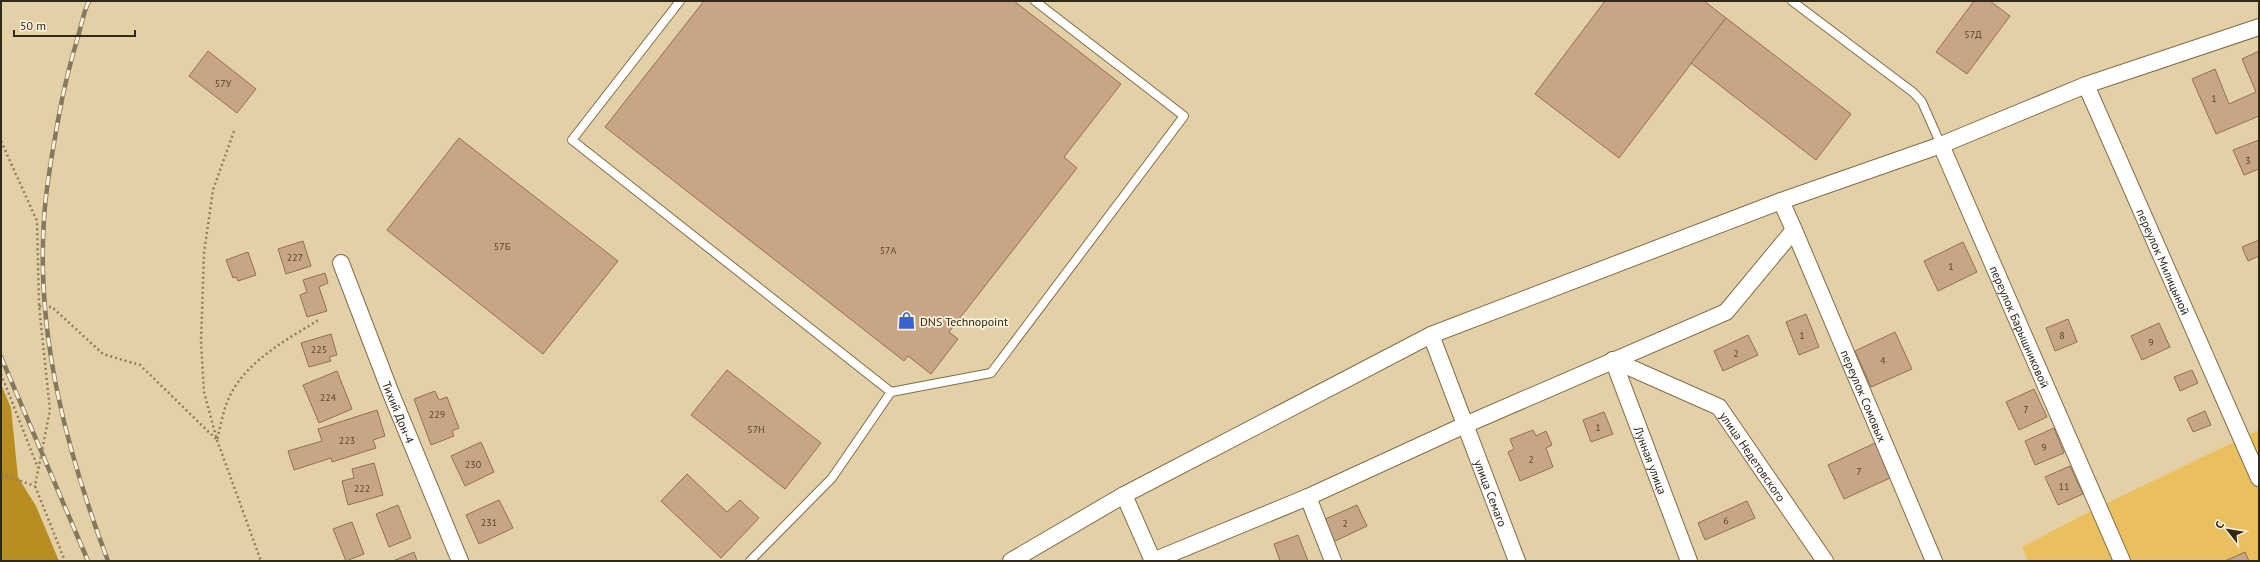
<svg xmlns="http://www.w3.org/2000/svg" width="2260" height="562" font-family="'PT Sans',sans-serif">
<style>
.green{fill:#eabf5e}
.forest{fill:#b88e22}
.building{fill:#c7a585;stroke:#907152}
.lines{fill:none;stroke-linecap:round;stroke-linejoin:round}
.lane-casing{stroke:#806e48;stroke-width:10}
.street-casing{stroke:#806e48;stroke-width:18}
.path{stroke:#8c7e61;stroke-width:2.5;stroke-dasharray:2 3;stroke-linecap:butt}
.lane{stroke:#fff;stroke-width:8}
.street{stroke:#fff;stroke-width:16}
.rail-casing{stroke:#86785c;stroke-width:4.5}
.rail{stroke:#fcf2de;stroke-width:3;stroke-dasharray:9;stroke-linecap:butt}
.labels{text-anchor:middle;dominant-baseline:central;stroke-width:3.5;stroke-linejoin:round;paint-order:stroke}
.number-label{font-size:10px;fill:#564733}
.street-label{font-size:12px;fill:#302818;stroke:#fcf2de}
.poi-label{font-size:12px;fill:#302818;stroke:#fcf2de;text-anchor:start}
</style>
<rect width="100%" height="100%" fill="#e4d0a7"/>
<!-- green -->
<path class="green" d="M 2259,430 L 2259,561 L 2028,561 L 2022,547 L 2099,507 Z"/>
<!-- forest -->
<path class="forest" d="M 1,384 L 11,408 L 18,477 L 36,506 L 59,561 L 1,561 Z"/>
<!-- building -->
<g class="building">
<path d="M 704,1 L 1014,1 L 1121,84 L 1064,157 L 1077,168 L 949,332 L 958,339 L 931,374 L 908,356 L 904,361 L 605,127 Z"/>
<path d="M 1605,1 L 1704,1 L 1726,18 L 1619,158 L 1535,94 Z"/>
<path d="M 1974,1 L 1990,1 L 2010,16 L 1967,74 L 1936,52 Z"/>
<path d="M 1726,18 L 1851,114 L 1816,160 L 1691,63 Z"/>
<path d="M 208,51 L 256,89 L 237,113 L 189,76 Z"/>
<path d="M 2259,51 L 2259,116 L 2216,134 L 2192,79 L 2215,69 L 2229,104 L 2256,92 L 2242,59 Z"/>
<path d="M 459,138 L 618,261 L 543,354 L 387,230 Z"/>
<path d="M 2259,140 L 2259,169 L 2244,175 L 2233,150 Z"/>
<path d="M 2259,240 L 2259,256 L 2248,261 L 2242,247 Z"/>
<path d="M 303,241 L 311,266 L 286,274 L 278,249 Z"/>
<path d="M 1963,242 L 1977,272 L 1938,291 L 1924,261 Z"/>
<path d="M 248,252 L 256,275 L 238,281 L 236,277 L 233,278 L 226,260 Z"/>
<path d="M 325,273 L 328,283 L 319,287 L 327,311 L 307,317 L 300,295 L 307,292 L 303,280 Z"/>
<path d="M 1806,314 L 1819,347 L 1799,355 L 1786,322 Z"/>
<path d="M 2068,319 L 2077,342 L 2055,351 L 2046,328 Z"/>
<path d="M 2159,323 L 2170,347 L 2142,360 L 2131,336 Z"/>
<path d="M 1895,332 L 1912,369 L 1871,387 L 1855,351 Z"/>
<path d="M 331,334 L 337,355 L 329,357 L 331,361 L 309,367 L 301,343 Z"/>
<path d="M 1748,335 L 1758,355 L 1723,371 L 1714,351 Z"/>
<path d="M 727,370 L 821,443 L 785,489 L 691,415 Z"/>
<path d="M 2192,370 L 2198,383 L 2180,391 L 2174,377 Z"/>
<path d="M 337,371 L 352,409 L 319,423 L 303,385 Z"/>
<path d="M 2034,389 L 2047,417 L 2019,430 L 2006,402 Z"/>
<path d="M 435,391 L 439,400 L 447,397 L 459,428 L 452,431 L 454,436 L 431,445 L 414,399 Z"/>
<path d="M 377,410 L 385,436 L 373,440 L 376,448 L 332,462 L 331,458 L 294,470 L 288,451 L 322,441 L 318,429 Z"/>
<path d="M 2205,411 L 2211,425 L 2193,432 L 2187,419 Z"/>
<path d="M 1604,412 L 1613,434 L 1591,442 L 1583,420 Z"/>
<path d="M 2054,428 L 2064,453 L 2035,465 L 2025,441 Z"/>
<path d="M 1533,430 L 1536,436 L 1546,431 L 1552,445 L 1546,448 L 1553,467 L 1520,481 L 1508,452 L 1514,449 L 1510,439 Z"/>
<path d="M 481,442 L 494,472 L 465,486 L 451,456 Z"/>
<path d="M 1875,443 L 1890,478 L 1844,499 L 1828,465 Z"/>
<path d="M 374,463 L 383,495 L 348,505 L 342,481 L 354,478 L 352,469 Z"/>
<path d="M 2070,466 L 2083,494 L 2058,505 L 2045,477 Z"/>
<path d="M 687,474 L 727,512 L 740,500 L 759,518 L 721,558 L 661,501 Z"/>
<path d="M 499,500 L 513,528 L 479,544 L 466,515 Z"/>
<path d="M 1747,501 L 1755,518 L 1705,540 L 1698,523 Z"/>
<path d="M 398,505 L 411,538 L 389,547 L 376,514 Z"/>
<path d="M 1357,505 L 1367,526 L 1333,542 L 1323,520 Z"/>
<path d="M 352,522 L 364,554 L 346,561 L 333,529 Z"/>
<path d="M 1298,535 L 1308,561 L 1280,561 L 1274,544 Z"/>
<path d="M 414,552 L 417,561 L 393,561 Z"/>
<path d="M 2245,552 L 2249,561 L 2225,561 Z"/>
</g>
<g class="lines">
<defs>
<g id="lane">
<path d="M 680,1 L 572,140 L 891,392"/>
<path d="M 1792,1 L 1914,93 L 1922,102 L 1941,145"/>
<path d="M 750,561 L 832,478 L 891,392 L 991,373 L 1184,116 L 1035,1"/>
</g>
<g id="street">
<path id="s1" d="M 2086,85 L 2259,478"/>
<path id="s2" d="M 1941,145 L 2122,561"/>
<path id="s3" d="M 1794,230 L 1934,561"/>
<path id="s4" d="M 341,263 L 390,391 L 460,561"/>
<path id="s5" d="M 1431,335 L 1517,561"/>
<path id="s6" d="M 1613,360 L 1719,407 L 1825,561"/>
<path id="s7" d="M 1613,360 L 1689,561"/>
<path d="M 1124,495 L 1153,561"/>
<path d="M 1308,497 L 1333,561"/>
<path d="M 1011,561 L 1124,495 L 1431,335 L 1781,201 L 1941,145 L 2086,85 L 2259,27"/>
<path d="M 1153,561 L 1308,497 L 1465,425 L 1726,312 L 1794,230 L 1781,201"/>
</g>
</defs>
<!-- lane casing -->
<use href="#lane" class="lane-casing"/>
<!-- street casing -->
<use href="#street" class="street-casing"/>
<!-- path -->
<g class="path">
<path d="M 234,131 L 213,190 L 204,253 L 201,341 L 204,392 L 217,440 L 261,561"/>
<path d="M 1,141 L 37,221 L 39,306 L 50,410 L 35,486 L 65,561"/>
<path d="M 39,306 L 52,307 L 103,354 L 140,365 L 217,440 C 220,429 222,416 226,405 C 241,363 285,341 320,319"/>
<path d="M 1,374 L 38,468"/>
<path d="M 1,477 L 6,476 L 35,486"/>
</g>
<!-- lane -->
<use href="#lane" class="lane"/>
<!-- street -->
<use href="#street" class="street"/>
<defs>
<g id="rail">
<path d="M 89,1 C 84,11 82,22 79,33 C 71,60 64,87 59,115 C 53,149 46,184 44,219 C 36,337 67,452 108,561"/>
<path d="M 1,357 L 88,561"/>
</g>
</defs>
<!-- rail casing -->
<use href="#rail" class="rail-casing"/>
<!-- rail -->
<use href="#rail" class="rail"/>
</g>
<!-- icons -->
<defs>
<symbol id="shop-bare" viewBox="-9 -9 18 18"><path d="M-5-2.5h2.3a2.7 3.5 0 0 1 5.4 0H5L5.5 6h-11ZM-1.5-2.5h3a1.5 2.3 0 0 0-3 0Z" fill="#3962d3" stroke="#fcf2de" stroke-width="2.5" paint-order="stroke"/></symbol>
</defs>
<g fill-rule="evenodd">
<use href="#shop-bare" x="894" y="308" width="25" height="25"/>
</g>
<g class="labels">
<!-- number labels -->
<g class="number-label">
<text x="1973" y="34">57Д</text>
<text x="223" y="83">57У</text>
<text x="2214" y="98">1</text>
<text x="2248" y="160">3</text>
<text x="502" y="246">57Б</text>
<text x="888" y="250">57А</text>
<text x="295" y="257">227</text>
<text x="1951" y="266">1</text>
<text x="1802" y="335">1</text>
<text x="2062" y="335">8</text>
<text x="2151" y="342">9</text>
<text x="319" y="349">225</text>
<text x="1736" y="353">2</text>
<text x="1883" y="360">4</text>
<text x="328" y="397">224</text>
<text x="2026" y="409">7</text>
<text x="437" y="414">229</text>
<text x="1598" y="427">1</text>
<text x="756" y="429">57Н</text>
<text x="347" y="440">223</text>
<text x="2044" y="447">9</text>
<text x="1531" y="459">2</text>
<text x="473" y="464">230</text>
<text x="1859" y="471">7</text>
<text x="2064" y="486">11</text>
<text x="362" y="488">222</text>
<text x="1726" y="520">6</text>
<text x="489" y="522">231</text>
<text x="1345" y="523">2</text>
</g>
<!-- street labels -->
<g class="street-label">
<text stroke="none"><textPath href="#s1" startOffset="193">переулок Милицыной</textPath></text>
<text stroke="none"><textPath href="#s2" startOffset="198">переулок Барышниковой</textPath></text>
<text stroke="none"><textPath href="#s3" startOffset="180">переулок Сомовых</textPath></text>
<text stroke="none"><textPath href="#s4" startOffset="160">Тихий Дон-4</textPath></text>
<text stroke="none"><textPath href="#s6" startOffset="176">улица Недетовского</textPath></text>
<text stroke="none"><textPath href="#s7" startOffset="107">Лунная улица</textPath></text>
<text stroke="none"><textPath href="#s5" startOffset="169">улица Семаго</textPath></text>
</g>
<!-- poi labels -->
<g class="poi-label">
<text x="920" y="321">DNS Technopoint</text>
</g>
</g>
<!-- border -->
<rect width="2260" height="562" fill="none" stroke="#302818" stroke-width="4"/>
<!-- north arrow -->
<g transform="translate(2228 530) rotate(301)" stroke="#fcf2de" stroke-width="3" paint-order="stroke">
<path d="M0-3L7 15L0 10L-7 15Z" fill="#302818"/>
<text y="-6" font-size="11" font-weight="bold" text-anchor="middle" fill="#302818">С</text>
</g>
<!-- scale -->
<path d="M14 30v6h121v-6" fill="none" stroke="#302818" stroke-width="2"/>
<text x="20" y="30" font-size="12" fill="#302818" stroke="#fcf2de" stroke-width="3" paint-order="stroke">50 m</text>
</svg>
